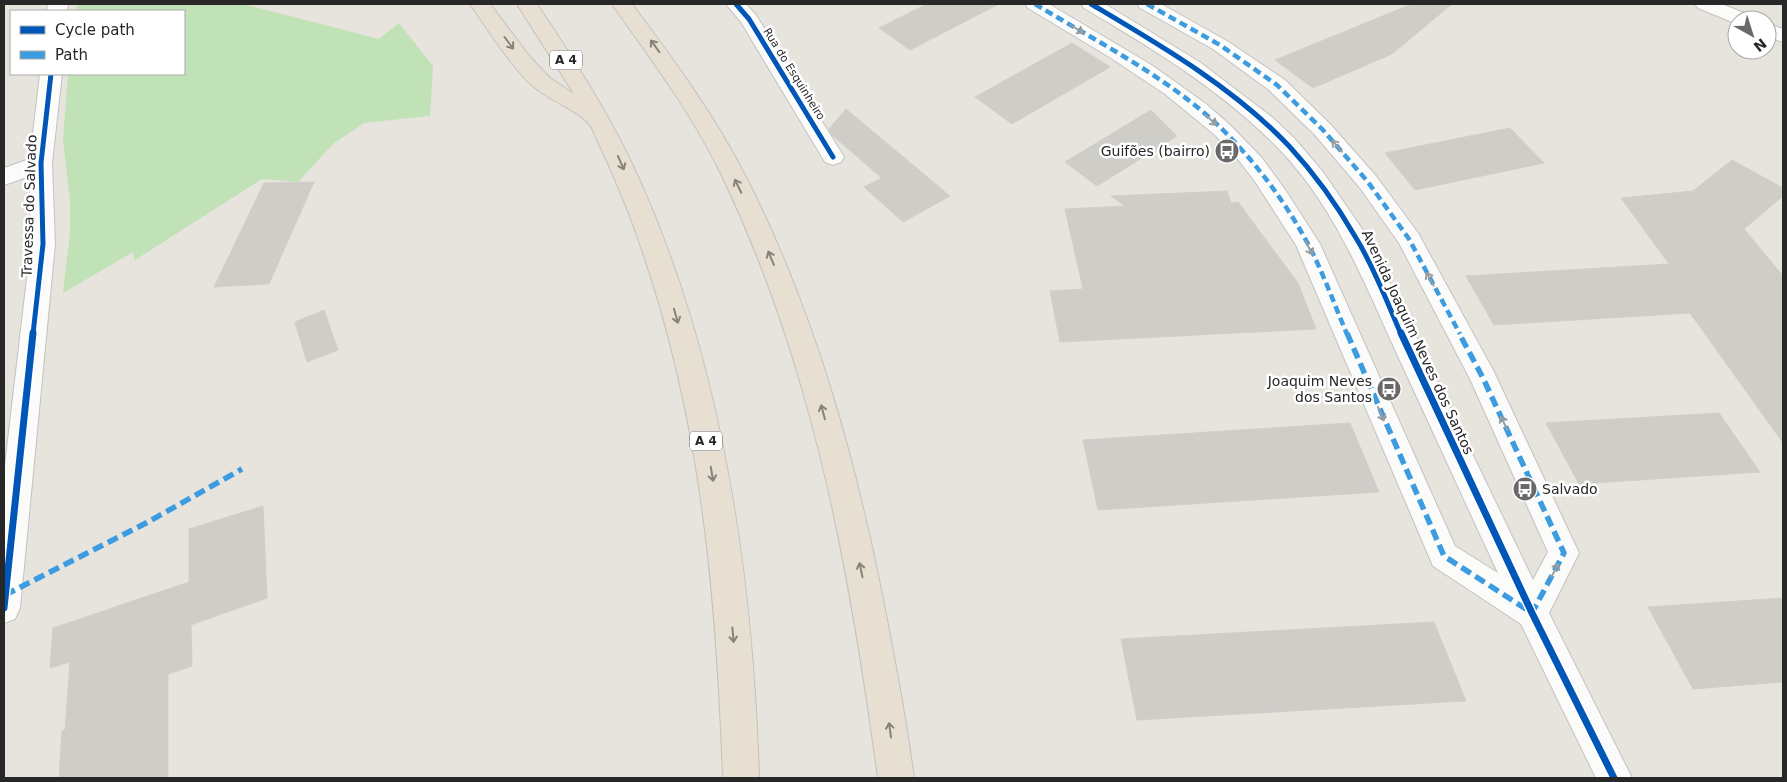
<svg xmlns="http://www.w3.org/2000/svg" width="1787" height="782" font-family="'DejaVu Sans',sans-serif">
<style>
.green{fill:#c0e2b6}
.building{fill:#cfcdc8;stroke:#d1cfc9}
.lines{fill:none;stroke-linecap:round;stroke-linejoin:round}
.minor-casing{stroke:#c3c2c2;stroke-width:2}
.highway-casing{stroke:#c3c2c0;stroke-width:2}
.minor{fill:#fbfbfa;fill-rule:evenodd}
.highway{fill:#e7dfd2;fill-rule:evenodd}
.quiet-far1{stroke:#3d9ce0;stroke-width:4.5;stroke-dasharray:8 4.5;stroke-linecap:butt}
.quiet{stroke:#3d9ce0;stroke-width:5.5;stroke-dasharray:11 5.5;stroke-linecap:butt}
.cycleway-far1-casing{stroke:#fff;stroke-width:8}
.cycleway-casing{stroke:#fff;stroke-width:10}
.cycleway-far1{stroke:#0057b8;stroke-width:5}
.cycleway{stroke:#0057b8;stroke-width:7}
.oneway{stroke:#9c9c9b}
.oneway2{stroke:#87837c}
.labels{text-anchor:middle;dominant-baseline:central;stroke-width:5;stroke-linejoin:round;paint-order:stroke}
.far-street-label{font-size:11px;fill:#272727;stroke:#fff}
.shield{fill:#fff;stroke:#686868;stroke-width:1}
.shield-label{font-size:12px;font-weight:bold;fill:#272727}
.poi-label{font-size:14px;fill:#272727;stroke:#fff;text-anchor:end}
.street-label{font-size:14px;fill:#272727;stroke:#fff}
</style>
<rect width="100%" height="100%" fill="#e6e4dd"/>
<!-- green -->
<path class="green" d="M 77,4 L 243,4 L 379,39 L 399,23 L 433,66 L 430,116 L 364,123 L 333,144 L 298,182 L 262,179 L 135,260 L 133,252 L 63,293 L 70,233 L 70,200 L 63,140 L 68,74 L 184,74 L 184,11 L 76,11 Z"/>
<!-- building -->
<g class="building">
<path d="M 927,4 L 999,4 L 910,50 L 879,28 Z"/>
<path d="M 1412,4 L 1452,4 L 1392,54 L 1313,88 L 1275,60 Z"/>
<path d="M 1072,43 L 1110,67 L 1012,124 L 975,97 Z"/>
<path d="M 846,109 L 950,196 L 903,222 L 864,187 L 882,178 L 832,135 L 829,129 Z"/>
<path d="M 1151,110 L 1177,136 L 1097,186 L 1065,162 Z"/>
<path d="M 1510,128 L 1544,163 L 1415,190 L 1385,153 Z"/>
<path d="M 1732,160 L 1783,188 L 1783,196 L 1744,229 L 1783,276 L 1783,443 L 1690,313 L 1494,325 L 1466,276 L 1669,264 L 1621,198 L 1693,191 Z"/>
<path d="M 314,182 L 269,284 L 214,287 L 264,183 Z"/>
<path d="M 1227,191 L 1231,203 L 1238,202 L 1298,283 L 1316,329 L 1060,342 L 1050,291 L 1083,289 L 1065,209 L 1125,206 L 1111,196 Z"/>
<path d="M 324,310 L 338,350 L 307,362 L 295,322 Z"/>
<path d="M 1719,413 L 1760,472 L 1579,484 L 1546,423 Z"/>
<path d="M 1350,423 L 1379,492 L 1098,510 L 1083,440 Z"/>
<path d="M 263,506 L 267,598 L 191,625 L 192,666 L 168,674 L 168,778 L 59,778 L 62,731 L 65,730 L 70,662 L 50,668 L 53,628 L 189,582 L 189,529 Z"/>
<path d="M 1783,598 L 1783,682 L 1693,689 L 1648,607 Z"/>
<path d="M 1434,622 L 1466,701 L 1137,720 L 1121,639 Z"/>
</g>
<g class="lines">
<defs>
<g id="minor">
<path d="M 48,4 L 68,4 L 67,11 L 47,11 Z"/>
<path d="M 726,4 L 746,4 L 756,15 L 844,157 L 841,162 L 833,165 L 825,162 L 741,22 Z"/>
<path d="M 1025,4 L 1049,4 L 1153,66 L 1206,104 L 1230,125 L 1262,158 L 1286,191 L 1320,244 L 1455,546 L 1498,573 C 1464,500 1431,427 1397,354 C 1364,282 1335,207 1279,149 C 1223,91 1153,49 1084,8 L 1081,4 L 1105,4 L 1201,63 L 1273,118 L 1295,139 L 1323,172 L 1369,239 L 1533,580 L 1548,552 L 1470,379 L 1399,243 L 1360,188 L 1315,135 L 1269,90 L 1213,49 L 1140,8 L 1137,4 L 1161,4 L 1227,41 L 1285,80 L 1331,125 L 1376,176 L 1418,233 L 1493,370 L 1579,553 L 1549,613 L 1632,778 L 1596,778 L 1521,624 L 1433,566 L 1296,245 L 1254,180 L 1237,158 L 1215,135 L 1165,94 L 1111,58 L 1028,8 Z"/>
<path d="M 1695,4 L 1722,4 L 1751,16 L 1754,20 L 1737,20 L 1737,24 L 1698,8 Z"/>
<path d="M 1767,23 L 1783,29 L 1783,42 L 1767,36 Z"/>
<path d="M 40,74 L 62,74 L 52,163 L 55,244 L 20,608 L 15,619 L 4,623 L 4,474 L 31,244 L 30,176 L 4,185 L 4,168 L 30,159 Z"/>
</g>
<g id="highway">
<path d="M 470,4 L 490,4 L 530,57 L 550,78 L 574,94 L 517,4 L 537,4 C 575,61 612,118 640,181 C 723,367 753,577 759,778 L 723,778 C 716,583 700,404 631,219 C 621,193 610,167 598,142 C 595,136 593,127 588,123 C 578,111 548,99 535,88 C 513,70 487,28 470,4 Z"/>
<path d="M 612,4 L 632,4 C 674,60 715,116 747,179 C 818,319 859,472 888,625 C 898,676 907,727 914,778 L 878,778 C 850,571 814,370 724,180 C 694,116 652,61 612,4 Z"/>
</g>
</defs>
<!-- minor casing -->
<use href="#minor" class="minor-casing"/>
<!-- highway casing -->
<use href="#highway" class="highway-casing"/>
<!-- minor -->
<use href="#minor" class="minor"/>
<!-- highway -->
<use href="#highway" class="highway"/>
<!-- quiet-far1 -->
<g class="quiet-far1">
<path d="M 1035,4 C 1099,43 1170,78 1224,131 C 1257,164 1286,203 1308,244 C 1323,272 1334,304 1347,334"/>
<path d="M 1147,4 L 1220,45 L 1277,85 L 1323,130 L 1368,182 L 1409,239 L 1460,334"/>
</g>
<!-- quiet -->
<g class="quiet">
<path d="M 1347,333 L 1444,556 L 1532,613 L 1564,553 L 1483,378 L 1459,333"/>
<path d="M 5,595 L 148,522 L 242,469"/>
</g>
<defs>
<g id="cycleway-far1">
<path d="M 736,4 L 749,19 L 833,157"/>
<path d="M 1091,4 C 1160,45 1233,87 1289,146 C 1314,173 1337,205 1356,238 C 1374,267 1387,302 1401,334"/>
<path d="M 33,334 L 43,244 L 41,163 L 51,74"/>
</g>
<g id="cycleway">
<path d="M 1401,333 L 1532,613 L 1614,778"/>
<path d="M 4,608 L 33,333"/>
</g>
</defs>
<!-- cycleway-far1 casing -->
<use href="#cycleway-far1" class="cycleway-far1-casing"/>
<!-- cycleway casing -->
<use href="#cycleway" class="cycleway-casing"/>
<!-- cycleway-far1 -->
<use href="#cycleway-far1" class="cycleway-far1"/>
<!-- cycleway -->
<use href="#cycleway" class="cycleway"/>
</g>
<!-- one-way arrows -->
<defs><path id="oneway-shaft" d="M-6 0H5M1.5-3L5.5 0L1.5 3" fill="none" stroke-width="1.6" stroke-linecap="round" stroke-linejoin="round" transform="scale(1.25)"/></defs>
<g class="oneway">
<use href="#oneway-shaft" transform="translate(1077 29) rotate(32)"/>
<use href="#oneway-shaft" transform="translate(1211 120) rotate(43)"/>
<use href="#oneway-shaft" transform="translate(1337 146) rotate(-131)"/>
<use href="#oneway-shaft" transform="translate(1309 248) rotate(65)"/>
<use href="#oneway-shaft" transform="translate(1430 279) rotate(-118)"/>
<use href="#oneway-shaft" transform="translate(1381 414) rotate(66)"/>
<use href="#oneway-shaft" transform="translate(1504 423) rotate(-115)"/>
<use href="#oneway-shaft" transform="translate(1555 570) rotate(-62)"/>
</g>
<g class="oneway2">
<use href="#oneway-shaft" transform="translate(509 43) rotate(53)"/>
<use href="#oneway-shaft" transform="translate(655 46) rotate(-126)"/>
<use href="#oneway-shaft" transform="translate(621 163) rotate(66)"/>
<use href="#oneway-shaft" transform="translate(738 186) rotate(-116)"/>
<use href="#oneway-shaft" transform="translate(771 258) rotate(-113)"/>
<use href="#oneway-shaft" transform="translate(676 316) rotate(74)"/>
<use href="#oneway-shaft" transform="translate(823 412) rotate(-105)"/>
<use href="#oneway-shaft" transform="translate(712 474) rotate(80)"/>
<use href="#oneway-shaft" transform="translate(861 570) rotate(-102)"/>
<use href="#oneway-shaft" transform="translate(733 635) rotate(85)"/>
<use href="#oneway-shaft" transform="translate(890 730) rotate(-98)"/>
</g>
<!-- icons -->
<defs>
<symbol id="bus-disc" viewBox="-11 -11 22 22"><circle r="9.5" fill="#6a6967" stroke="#fff"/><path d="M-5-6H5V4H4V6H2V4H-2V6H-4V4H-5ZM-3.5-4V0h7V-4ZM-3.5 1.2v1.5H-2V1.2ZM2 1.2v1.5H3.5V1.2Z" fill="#fff"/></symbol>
</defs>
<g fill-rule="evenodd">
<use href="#bus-disc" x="1213" y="137" width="28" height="28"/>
<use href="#bus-disc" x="1375" y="375" width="28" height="28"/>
<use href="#bus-disc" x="1511" y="475" width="28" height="28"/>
</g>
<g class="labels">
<!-- far-street labels -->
<g class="far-street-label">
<text transform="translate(794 74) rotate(58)">Rua do Esquinheiro</text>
</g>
<!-- shield labels -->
<g class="shield">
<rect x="550" y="50.5" width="32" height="19" rx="4"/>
<rect x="690" y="431.5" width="32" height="19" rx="4"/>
</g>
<g class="shield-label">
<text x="566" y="60">A 4</text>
<text x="706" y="441">A 4</text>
</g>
<!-- poi labels -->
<g class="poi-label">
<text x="1210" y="151">Guifões (bairro)</text>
<text x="1372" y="381">Joaquim Neves<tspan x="1372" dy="16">dos Santos</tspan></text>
<text x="1542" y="489" text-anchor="start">Salvado</text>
</g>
<!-- street labels -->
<g class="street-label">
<text transform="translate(29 206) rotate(-88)">Travessa do Salvado</text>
<text transform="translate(1418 342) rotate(65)">Avenida Joaquim Neves dos Santos</text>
</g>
</g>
<!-- border -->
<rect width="1787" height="782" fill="none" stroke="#272727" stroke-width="10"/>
<!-- legend -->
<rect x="10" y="10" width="175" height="65" fill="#ffffff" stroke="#a9a9a9"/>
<rect x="20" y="26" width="25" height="8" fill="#0057b8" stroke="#a9a9a9"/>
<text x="55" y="35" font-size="15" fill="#272727">Cycle path</text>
<rect x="20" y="51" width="25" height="8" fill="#3d9ce0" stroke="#a9a9a9"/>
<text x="55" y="60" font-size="15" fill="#272727">Path</text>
<!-- north arrow -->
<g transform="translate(1752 35) rotate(141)"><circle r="24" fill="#ffffff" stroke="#a9a9a9"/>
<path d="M0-4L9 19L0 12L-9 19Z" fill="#6a6967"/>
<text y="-8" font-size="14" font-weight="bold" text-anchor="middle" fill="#272727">N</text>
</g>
</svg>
